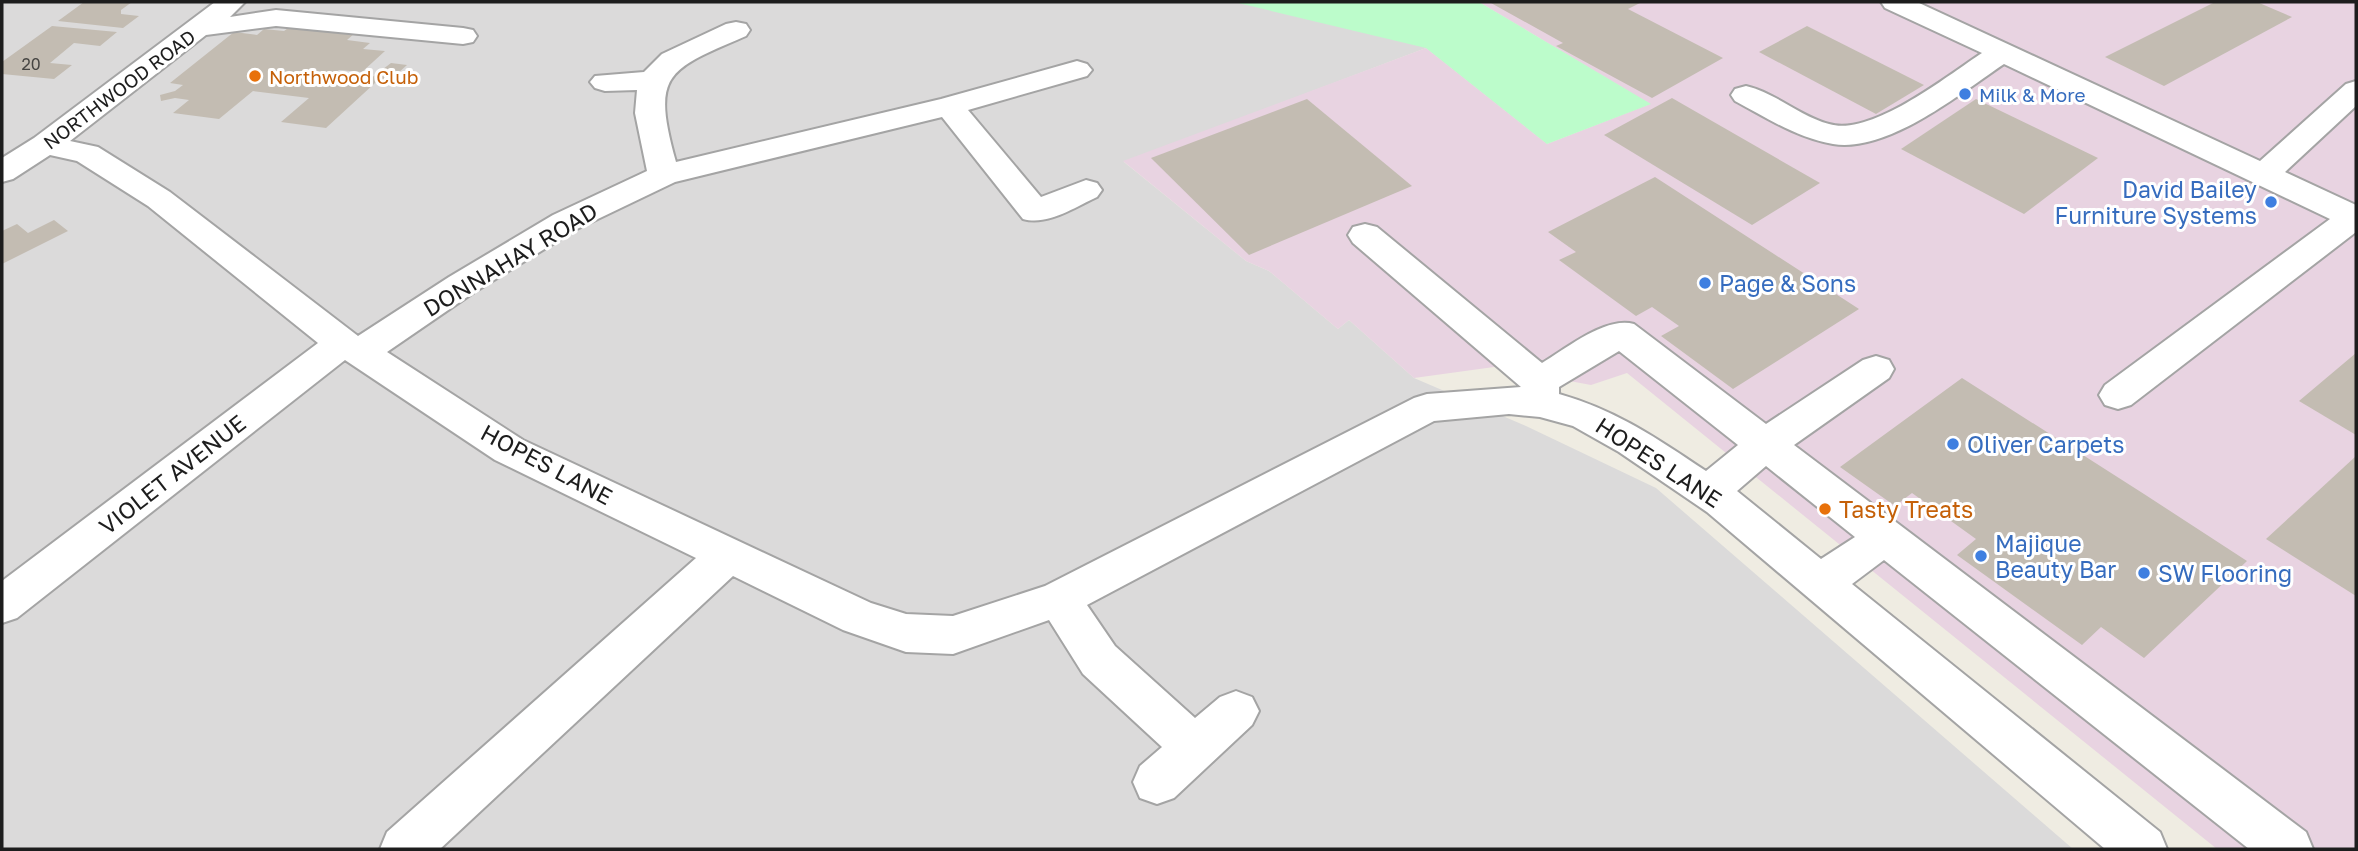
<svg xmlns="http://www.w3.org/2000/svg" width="2358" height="851" font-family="'Golos Text',sans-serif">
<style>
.residential{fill:#dbdada}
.industrial{fill:#e8d3e1}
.park{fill:#bcfccb}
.building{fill:#c3bcb2}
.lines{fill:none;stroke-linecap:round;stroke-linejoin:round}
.minor-casing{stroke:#a4a4a4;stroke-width:4}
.minor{fill:#fff;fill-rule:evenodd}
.food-dot{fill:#e8710a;stroke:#fff;stroke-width:2.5}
.shop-dot{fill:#3f7fe0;stroke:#fff;stroke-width:2.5}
.labels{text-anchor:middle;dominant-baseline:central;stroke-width:6;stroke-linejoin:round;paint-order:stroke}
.far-number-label{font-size:16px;fill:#464542}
.far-food-label{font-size:19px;fill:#c56008;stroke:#fff;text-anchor:start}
.far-street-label{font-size:19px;fill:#1d1d1d;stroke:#fff}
.far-shop-label{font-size:19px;fill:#366cbe;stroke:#fff;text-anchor:start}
.shop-label{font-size:23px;fill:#366cbe;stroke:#fff;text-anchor:start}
.street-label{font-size:23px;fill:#1d1d1d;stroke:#fff}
.food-label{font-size:23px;fill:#c56008;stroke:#fff;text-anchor:start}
</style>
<rect width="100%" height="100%" fill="#efece2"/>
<!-- residential -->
<path class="residential" d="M 2,2 L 1479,2 L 1547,144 L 1426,48 L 1124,162 L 1246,261 L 1269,271 L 1338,329 L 1349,320 L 1414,378 L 1526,426 L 1656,488 L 2073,849 L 2,849 Z"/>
<!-- industrial -->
<path class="industrial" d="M 1479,2 L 2356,2 L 2356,849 L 2217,849 L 1627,373 L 1591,385 L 1494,367 L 1414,378 L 1349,320 L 1338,329 L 1269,271 L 1246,261 L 1123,161 L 1426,48 L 1547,144 L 1650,104 Z"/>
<!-- park -->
<path class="park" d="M 1234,2 L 1479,2 L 1651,104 L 1547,144 L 1426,48 Z"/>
<!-- building -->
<g class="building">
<path d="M 84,2 L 132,2 L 121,10 L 121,14 L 139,16 L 123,28 L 58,21 Z"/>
<path d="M 1494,2 L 1642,2 L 1628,9 L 1723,58 L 1652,98 L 1556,46 L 1563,43 L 1491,3 Z"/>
<path d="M 2215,2 L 2257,2 L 2292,17 L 2164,86 L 2105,57 Z"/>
<path d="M 52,26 L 117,32 L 100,46 L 74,43 L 50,63 L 72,65 L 54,79 L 2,74 L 2,62 Z"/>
<path d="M 291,26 L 355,33 L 347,40 L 370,43 L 363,49 L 385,51 L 362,72 L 339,70 L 327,80 L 362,85 L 391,63 L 407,65 L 386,84 L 375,83 L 326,128 L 281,122 L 309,98 L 253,91 L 219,119 L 173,113 L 189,100 L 175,98 L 161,101 L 160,95 L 175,91 L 183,85 L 170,83 L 234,32 L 257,35 L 264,29 L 284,31 Z"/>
<path d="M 1807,26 L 1924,85 L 1876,114 L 1759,52 Z"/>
<path d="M 1672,98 L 1820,183 L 1752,225 L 1604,135 Z"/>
<path d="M 1307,99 L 1412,186 L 1249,255 L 1151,158 Z"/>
<path d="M 1976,99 L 2098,158 L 2024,214 L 1901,149 Z"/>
<path d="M 1655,177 L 1859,309 L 1733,389 L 1661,336 L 1679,326 L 1652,307 L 1636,316 L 1559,260 L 1576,252 L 1548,232 Z"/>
<path d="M 54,220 L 68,231 L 2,264 L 2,231 L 17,224 L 28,233 Z"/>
<path d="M 2356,353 L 2356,435 L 2299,401 Z"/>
<path d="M 1962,378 L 2144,494 L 2247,561 L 2144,658 L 2101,627 L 2082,645 L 1957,555 L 1976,539 L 1912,493 L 1895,506 L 1840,467 Z"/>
<path d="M 2356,456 L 2356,596 L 2266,539 Z"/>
</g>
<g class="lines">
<defs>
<g id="minor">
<path d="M 215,2 L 245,2 L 230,17 L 276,10 L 463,28 L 473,30 L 477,36 L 473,42 L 463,44 L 276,26 L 206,35 L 70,141 L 98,147 L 170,192 L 358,336 L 449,277 L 553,215 L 647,171 L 635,113 L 637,90 L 605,91 L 595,88 L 590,82 L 595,76 L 644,72 L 662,54 L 726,24 L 736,22 L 746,24 L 750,30 L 746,36 C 667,70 651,73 676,162 L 941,99 L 1077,61 L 1087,64 L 1092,70 L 1087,76 L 968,110 L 1041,197 L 1086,180 L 1097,183 L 1102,190 L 1097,197 C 1075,207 1048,226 1023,219 L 942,117 L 675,182 L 577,229 L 473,293 L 387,352 L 523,440 L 871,603 L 906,614 L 953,616 L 1045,586 L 1414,398 L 1427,394 L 1521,387 L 1353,243 L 1348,235 L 1353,227 L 1365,224 L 1377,227 L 1542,363 C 1567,348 1606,316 1634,324 L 1766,424 L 1863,360 L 1876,356 L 1889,360 L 1894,369 L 1889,378 L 1794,445 L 2306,832 L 2313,849 L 2249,849 L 1884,560 L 1852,584 L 2160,832 L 2167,849 L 2105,849 L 1707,512 L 1619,452 L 1573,426 L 1540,417 L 1509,414 L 1434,421 L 1087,605 L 1115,646 L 1195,718 L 1220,697 L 1236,691 L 1252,697 L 1259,711 L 1252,725 L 1174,798 L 1157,804 L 1140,798 L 1133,782 L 1140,766 L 1162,747 L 1083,674 L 1049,620 L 953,654 L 906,652 L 843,630 L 733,576 L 440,849 L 380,849 L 387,832 L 696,558 L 495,460 L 345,360 L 17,618 L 2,623 L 2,581 L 318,343 L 148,206 L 77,161 L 50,155 L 13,179 L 2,182 L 2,158 L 34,138 ZM 1619,351 L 1738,445 L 1706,471 C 1656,438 1618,411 1559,394 L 1559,387 ZM 1766,466 L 1855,537 L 1821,559 L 1737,491 Z"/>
<path d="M 1881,2 L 1917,2 L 2260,161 L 2346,84 L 2356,81 L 2356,106 L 2285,172 L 2356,205 L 2356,232 L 2131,405 L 2118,409 L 2105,405 L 2099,395 L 2105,385 L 2330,219 L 2004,64 C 1961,93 1888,153 1833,144 C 1797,138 1767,118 1735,101 L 1731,95 L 1735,89 L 1746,86 C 1776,93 1799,116 1829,124 C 1871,137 1947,76 1982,53 L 1885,8 Z"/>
</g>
</defs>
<!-- minor casing -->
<use href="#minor" class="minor-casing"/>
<!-- minor -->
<use href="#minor" class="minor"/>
</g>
<!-- markers -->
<g class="food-dot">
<circle cx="255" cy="76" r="7"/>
<circle cx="1825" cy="509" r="7"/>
</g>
<g class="shop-dot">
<circle cx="1965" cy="94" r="7"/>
<circle cx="2271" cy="202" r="7"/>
<circle cx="1705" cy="283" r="7"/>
<circle cx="1953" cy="444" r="7"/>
<circle cx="1981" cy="556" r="7"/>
<circle cx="2144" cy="573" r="7"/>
</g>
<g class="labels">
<!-- far-number labels -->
<g class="far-number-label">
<text x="31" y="64">20</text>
</g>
<!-- far-food labels -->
<g class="far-food-label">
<text x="269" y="76">Northwood Club</text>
</g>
<!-- far-street labels -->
<g class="far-street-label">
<text transform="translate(119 89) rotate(-37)">NORTHWOOD ROAD</text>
</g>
<!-- far-shop labels -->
<g class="far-shop-label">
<text x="1979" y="94">Milk &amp; More</text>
</g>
<!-- shop labels -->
<g class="shop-label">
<text x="2257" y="189" text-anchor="end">David Bailey<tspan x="2257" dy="26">Furniture Systems</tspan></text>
<text x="1719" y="283">Page &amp; Sons</text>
<text x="1967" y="444">Oliver Carpets</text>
<text x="1995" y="543">Majique<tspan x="1995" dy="26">Beauty Bar</tspan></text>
<text x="2158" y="573">SW Flooring</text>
</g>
<!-- street labels -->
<g class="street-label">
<text transform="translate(510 259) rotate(-31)">DONNAHAY ROAD</text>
<text transform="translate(1659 462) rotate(33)">HOPES LANE</text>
<text transform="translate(547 464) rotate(28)">HOPES LANE</text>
<text transform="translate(172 474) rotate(-38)">VIOLET AVENUE</text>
</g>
<!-- food labels -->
<g class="food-label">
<text x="1839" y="509">Tasty Treats</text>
</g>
</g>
<!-- border -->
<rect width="2358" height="851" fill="none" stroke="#1d1d1d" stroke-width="7"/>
</svg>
